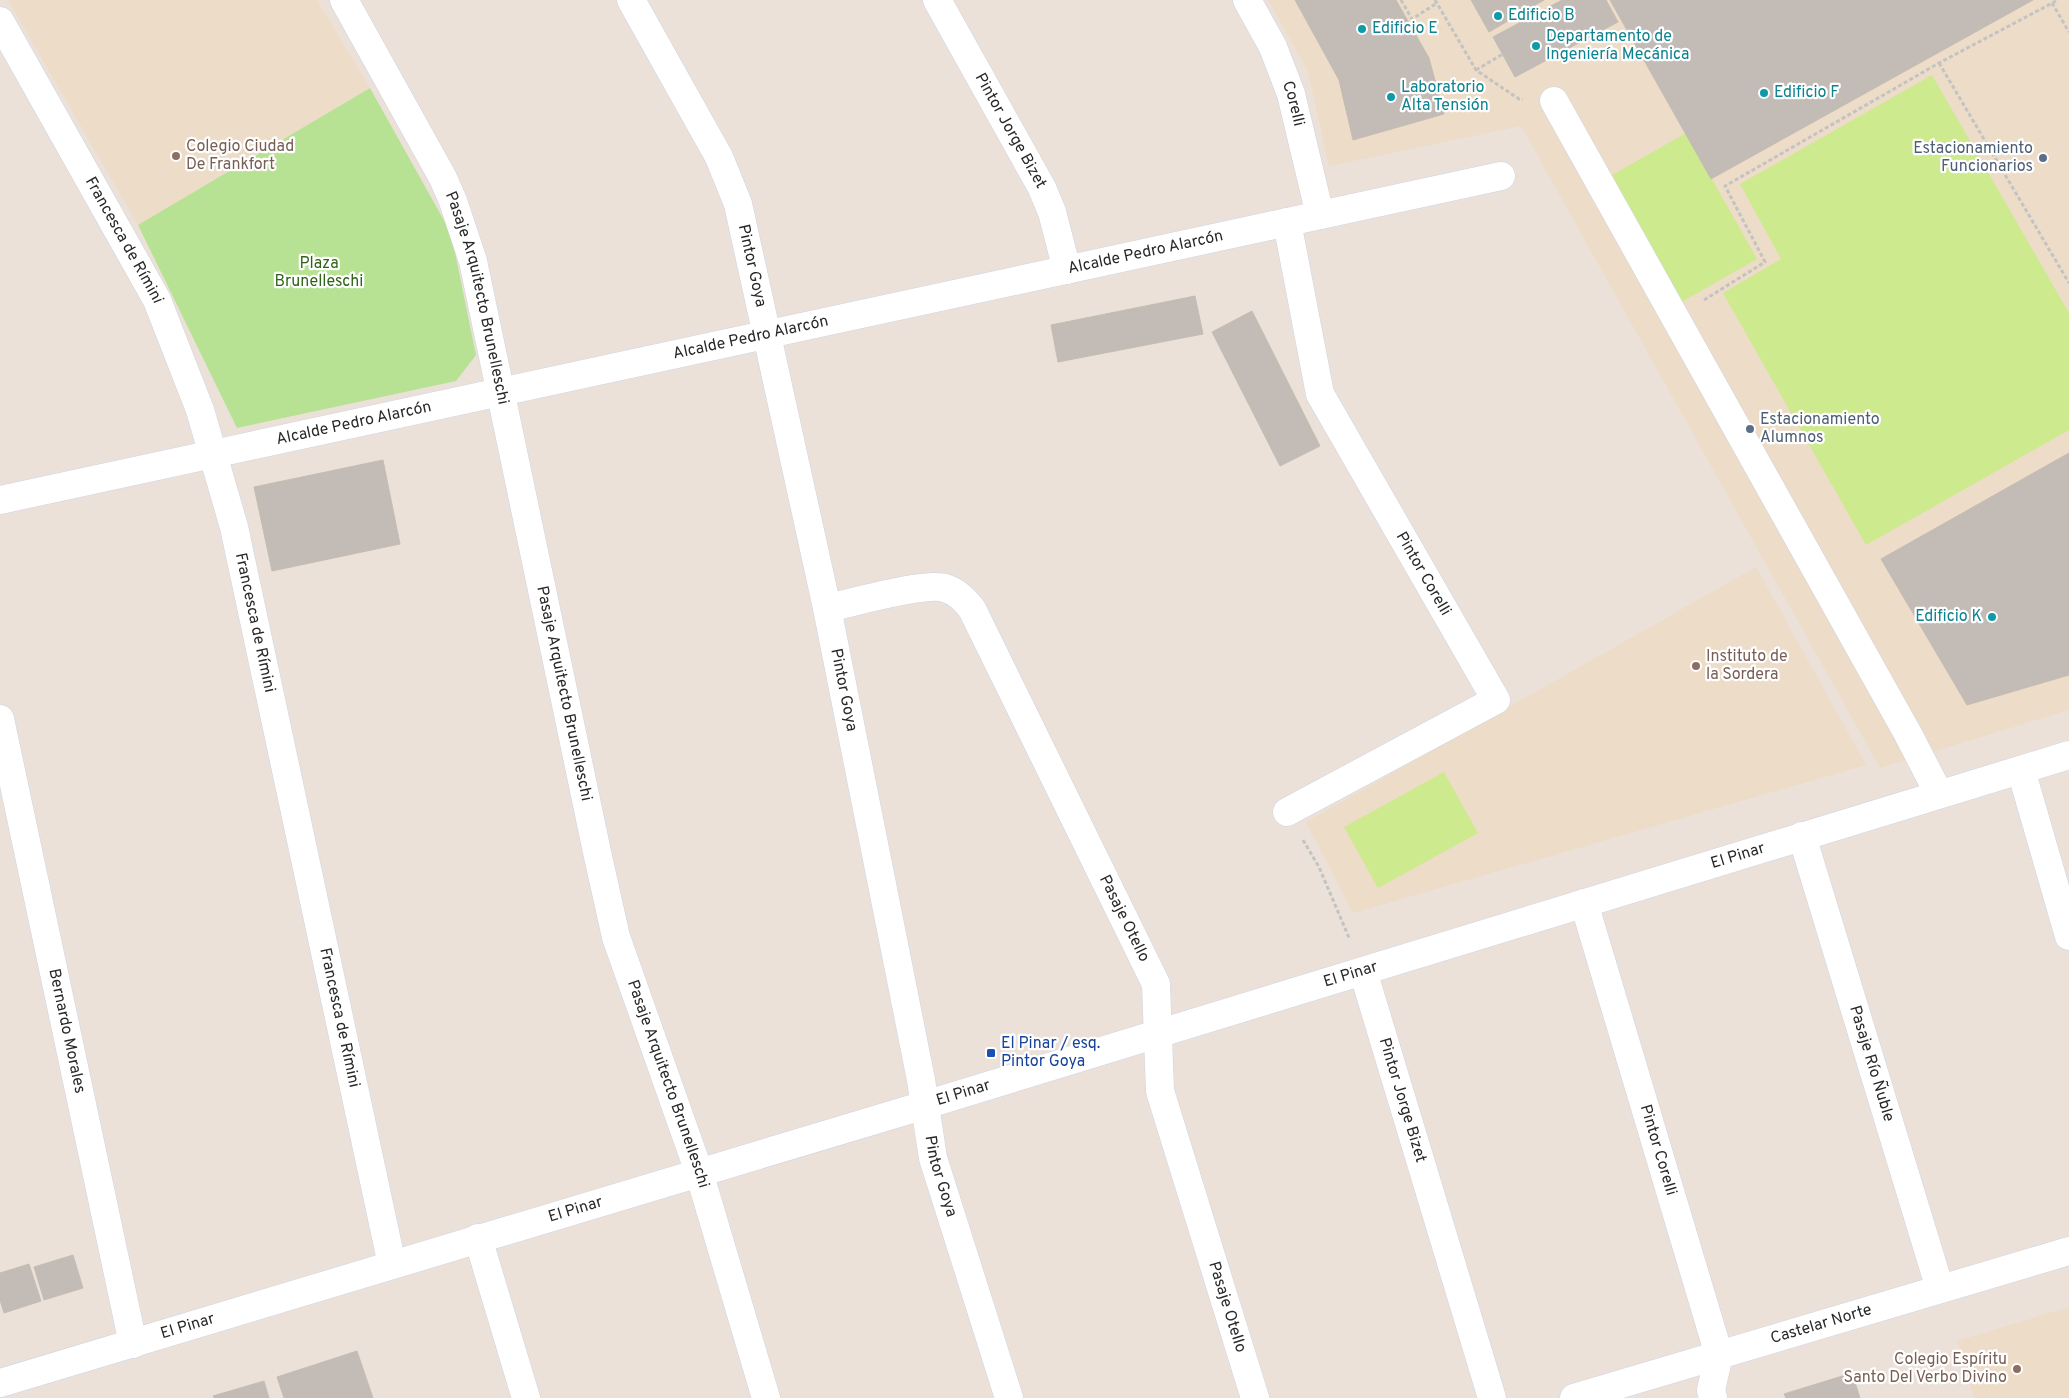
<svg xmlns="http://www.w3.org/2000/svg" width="2069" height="1398" font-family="Overpass,sans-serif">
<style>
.education{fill:#eddcc7}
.green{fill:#b7e294}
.pitch{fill:#cdea8f}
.building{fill:#c3bbb5;stroke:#c5bdb3}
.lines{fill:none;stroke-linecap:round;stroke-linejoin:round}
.minor-casing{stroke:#ced4e1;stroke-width:29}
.path{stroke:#c3c3c3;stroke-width:3;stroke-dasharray:4 2.5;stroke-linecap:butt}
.minor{stroke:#fff;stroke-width:28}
.culture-dot{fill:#0f9aa8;stroke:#fff;stroke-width:2}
.education-dot{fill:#8d6e63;stroke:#fff;stroke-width:2}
.service-dot{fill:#5c6f8a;stroke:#fff;stroke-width:2}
.transit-dot{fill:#1a4fb4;stroke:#fff;stroke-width:2}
.labels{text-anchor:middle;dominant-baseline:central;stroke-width:4.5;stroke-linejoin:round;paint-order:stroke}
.culture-label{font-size:16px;fill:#0d838f;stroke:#fff;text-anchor:start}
.street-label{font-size:16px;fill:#282828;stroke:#fff}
.education-label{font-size:16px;fill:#785e54;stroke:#fff;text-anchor:start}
.service-label{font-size:16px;fill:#4e5e75;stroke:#fff;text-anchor:end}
.park-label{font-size:16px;fill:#306418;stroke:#fff}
.transit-label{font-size:16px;fill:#164399;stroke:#fff;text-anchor:start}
</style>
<rect width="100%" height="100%" fill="#ebe1d9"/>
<!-- education -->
<g class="education">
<path d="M 8,0 L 317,0 L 370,88 L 138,225 Z"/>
<path d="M 1268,0 L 2069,0 L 2069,710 L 1880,768 L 1521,126 L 1329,166 L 1308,71 Z"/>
<path d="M 1756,567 L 1866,765 L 1353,913 L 1306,822 Z"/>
<path d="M 2069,1307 L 2069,1398 L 1974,1398 L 1957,1341 Z"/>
</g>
<!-- green -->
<path class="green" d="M 370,88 L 451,233 L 476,355 L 456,381 L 237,428 L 138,225 Z"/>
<!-- pitch -->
<g class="pitch">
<path d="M 1932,75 L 2069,313 L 2069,430 L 1866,545 L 1723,293 L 1781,259 L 1740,184 Z"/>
<path d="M 1686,133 L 1757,259 L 1678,304 L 1607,178 Z"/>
<path d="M 1444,772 L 1478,833 L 1378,888 L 1344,827 Z"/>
</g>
<!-- building -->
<g class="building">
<path d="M 1295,0 L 1396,0 L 1429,58 L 1339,80 Z"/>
<path d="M 1471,0 L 1544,0 L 1489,32 Z"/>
<path d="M 1562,0 L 1606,0 L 1618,22 L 1515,77 L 1493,37 Z"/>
<path d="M 1610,0 L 2033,0 L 1711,179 Z"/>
<path d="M 1429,58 L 1444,114 L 1353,140 L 1339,80 Z"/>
<path d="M 1195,296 L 1203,334 L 1058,362 L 1051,325 Z"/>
<path d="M 1252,311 L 1320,446 L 1280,466 L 1212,332 Z"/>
<path d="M 2069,453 L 2069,675 L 1967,705 L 1881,559 Z"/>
<path d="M 383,460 L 400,544 L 272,571 L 254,487 Z"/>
<path d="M 73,1255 L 83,1288 L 44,1300 L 34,1267 Z"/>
<path d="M 29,1264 L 41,1301 L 4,1313 L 0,1300 L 0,1273 Z"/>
<path d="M 357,1351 L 373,1398 L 284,1398 L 277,1377 Z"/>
<path d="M 1852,1373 L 1860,1398 L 1786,1398 L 1784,1394 Z"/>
<path d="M 264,1381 L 269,1398 L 214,1398 L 213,1396 Z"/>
</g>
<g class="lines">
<defs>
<g id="minor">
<path id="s1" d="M 344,0 L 443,178 L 453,201 L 473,261 L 597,852 L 616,937 L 699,1172 L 766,1398"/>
<path id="s2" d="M 631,0 L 719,157 L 738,204 L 827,608 L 921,1080 L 933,1158 L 1009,1398"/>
<path id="s3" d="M 937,0 L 1042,188 L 1052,212 L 1067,270"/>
<path id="s4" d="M 1247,0 L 1273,47 L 1291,94 L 1320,215"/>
<path id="s5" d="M 0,21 L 157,300 L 200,410 L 234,527 L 392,1265"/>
<path d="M 1554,101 L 1908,734 L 1939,794"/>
<path id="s6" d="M 0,500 L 1501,176"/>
<path id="s7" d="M 827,608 C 852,603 924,582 945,588 C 957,592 964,599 972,609 L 1156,984 L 1160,1091 L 1255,1398"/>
<path id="s8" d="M 0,719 L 133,1344"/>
<path d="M 2021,770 L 2069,936"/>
<path d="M 1287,812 L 1496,700 L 1320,394 L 1287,222"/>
<path id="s9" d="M 1802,836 L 1940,1289"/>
<path id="s10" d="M 1584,903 L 1719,1355 L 1711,1390 L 1713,1398"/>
<path id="s11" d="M 1363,971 L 1492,1398"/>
<path d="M 478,1238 L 526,1398"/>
<path id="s12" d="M 0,1383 L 925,1105 L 2069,755"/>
<path id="s13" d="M 1574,1398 L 2069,1251"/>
</g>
</defs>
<!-- minor casing -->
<use href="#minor" class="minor-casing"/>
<!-- path -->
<g class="path">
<path d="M 1401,0 L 1412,19 L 1437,3"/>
<path d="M 1435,0 L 1476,70 L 1519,99 L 1523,99"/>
<path d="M 2052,3 L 2069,32"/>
<path d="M 1939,63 L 2069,283"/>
<path d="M 1476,70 L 1503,54"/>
<path d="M 1704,300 L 1765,262 L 1725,186 L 1939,63 L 2058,0"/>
<path d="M 1303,840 L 1319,867 L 1350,940"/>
</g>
<!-- minor -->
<use href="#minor" class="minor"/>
</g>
<!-- markers -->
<g class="culture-dot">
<circle cx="1498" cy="16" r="5"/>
<circle cx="1362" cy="29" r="5"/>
<circle cx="1536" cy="46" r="5"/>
<circle cx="1764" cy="93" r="5"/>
<circle cx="1391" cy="97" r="5"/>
<circle cx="1992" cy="617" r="5"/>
</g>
<g class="education-dot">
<circle cx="176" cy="156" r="5"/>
<circle cx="1696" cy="666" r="5"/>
<circle cx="2017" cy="1369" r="5"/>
</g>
<g class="service-dot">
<circle cx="2043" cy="158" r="5"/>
<circle cx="1750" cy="429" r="5"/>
</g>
<rect class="transit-dot" x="986" y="1048" width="10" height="10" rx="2.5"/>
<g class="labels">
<!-- culture labels -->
<g class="culture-label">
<text x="1508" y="16">Edificio B</text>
<text x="1372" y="29">Edificio E</text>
<text x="1546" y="37">Departamento de<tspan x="1546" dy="18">Ingeniería Mecánica</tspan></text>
<text x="1401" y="88">Laboratorio<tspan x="1401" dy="18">Alta Tensión</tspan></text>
<text x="1774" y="93">Edificio F</text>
<text x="1982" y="617" text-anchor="end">Edificio K</text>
</g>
<!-- street labels -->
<g class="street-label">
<text stroke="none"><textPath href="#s4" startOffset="114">Corelli</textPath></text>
<text stroke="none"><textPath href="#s3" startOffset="150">Pintor Jorge Bizet</textPath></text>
<text stroke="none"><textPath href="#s5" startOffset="252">Francesca de Rímini</textPath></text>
<text stroke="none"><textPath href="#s6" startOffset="1172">Alcalde Pedro Alarcón</textPath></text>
<text stroke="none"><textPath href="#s2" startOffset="294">Pintor Goya</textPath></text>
<text stroke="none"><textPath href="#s1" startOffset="329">Pasaje Arquitecto Brunelleschi</textPath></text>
<text stroke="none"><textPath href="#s6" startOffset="768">Alcalde Pedro Alarcón</textPath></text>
<text stroke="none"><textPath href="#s6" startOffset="362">Alcalde Pedro Alarcón</textPath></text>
<text transform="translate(1423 574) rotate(60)">Pintor Corelli</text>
<text stroke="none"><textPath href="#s5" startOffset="658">Francesca de Rímini</textPath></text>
<text stroke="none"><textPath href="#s2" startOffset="728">Pintor Goya</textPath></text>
<text stroke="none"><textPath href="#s1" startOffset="734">Pasaje Arquitecto Brunelleschi</textPath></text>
<text stroke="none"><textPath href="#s12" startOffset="1816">El Pinar</textPath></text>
<text stroke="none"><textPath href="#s7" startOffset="500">Pasaje Otello</textPath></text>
<text stroke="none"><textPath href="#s12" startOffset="1411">El Pinar</textPath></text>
<text stroke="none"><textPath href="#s5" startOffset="1062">Francesca de Rímini</textPath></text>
<text stroke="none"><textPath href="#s8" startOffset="319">Bernardo Morales</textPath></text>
<text stroke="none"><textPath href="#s9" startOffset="238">Pasaje Río Ñuble</textPath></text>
<text stroke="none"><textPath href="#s1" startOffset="1139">Pasaje Arquitecto Brunelleschi</textPath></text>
<text stroke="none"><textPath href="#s12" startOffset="1006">El Pinar</textPath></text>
<text stroke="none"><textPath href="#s11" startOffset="135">Pintor Jorge Bizet</textPath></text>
<text stroke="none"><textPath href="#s10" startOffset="258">Pintor Corelli</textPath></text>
<text stroke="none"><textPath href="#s2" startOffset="1224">Pintor Goya</textPath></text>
<text stroke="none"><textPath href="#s12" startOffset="601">El Pinar</textPath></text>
<text stroke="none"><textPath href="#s7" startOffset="906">Pasaje Otello</textPath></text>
<text stroke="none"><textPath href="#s13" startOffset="258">Castelar Norte</textPath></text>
<text stroke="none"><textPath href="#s12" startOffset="196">El Pinar</textPath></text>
</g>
<!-- education labels -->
<g class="education-label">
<text x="186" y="147">Colegio Ciudad<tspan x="186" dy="18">De Frankfort</tspan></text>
<text x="1706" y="657">Instituto de<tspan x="1706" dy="18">la Sordera</tspan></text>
<text x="2007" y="1360" text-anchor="end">Colegio Espíritu<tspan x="2007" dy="18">Santo Del Verbo Divino</tspan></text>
</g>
<!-- service labels -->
<g class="service-label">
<text x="2033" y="149">Estacionamiento<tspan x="2033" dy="18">Funcionarios</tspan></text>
<text x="1760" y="420" text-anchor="start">Estacionamiento<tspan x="1760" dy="18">Alumnos</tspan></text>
</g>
<!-- park labels -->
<g class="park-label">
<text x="319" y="264">Plaza<tspan x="319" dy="18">Brunelleschi</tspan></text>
</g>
<!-- transit labels -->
<g class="transit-label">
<text x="1001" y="1044">El Pinar / esq.<tspan x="1001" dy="18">Pintor Goya</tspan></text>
</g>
</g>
</svg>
